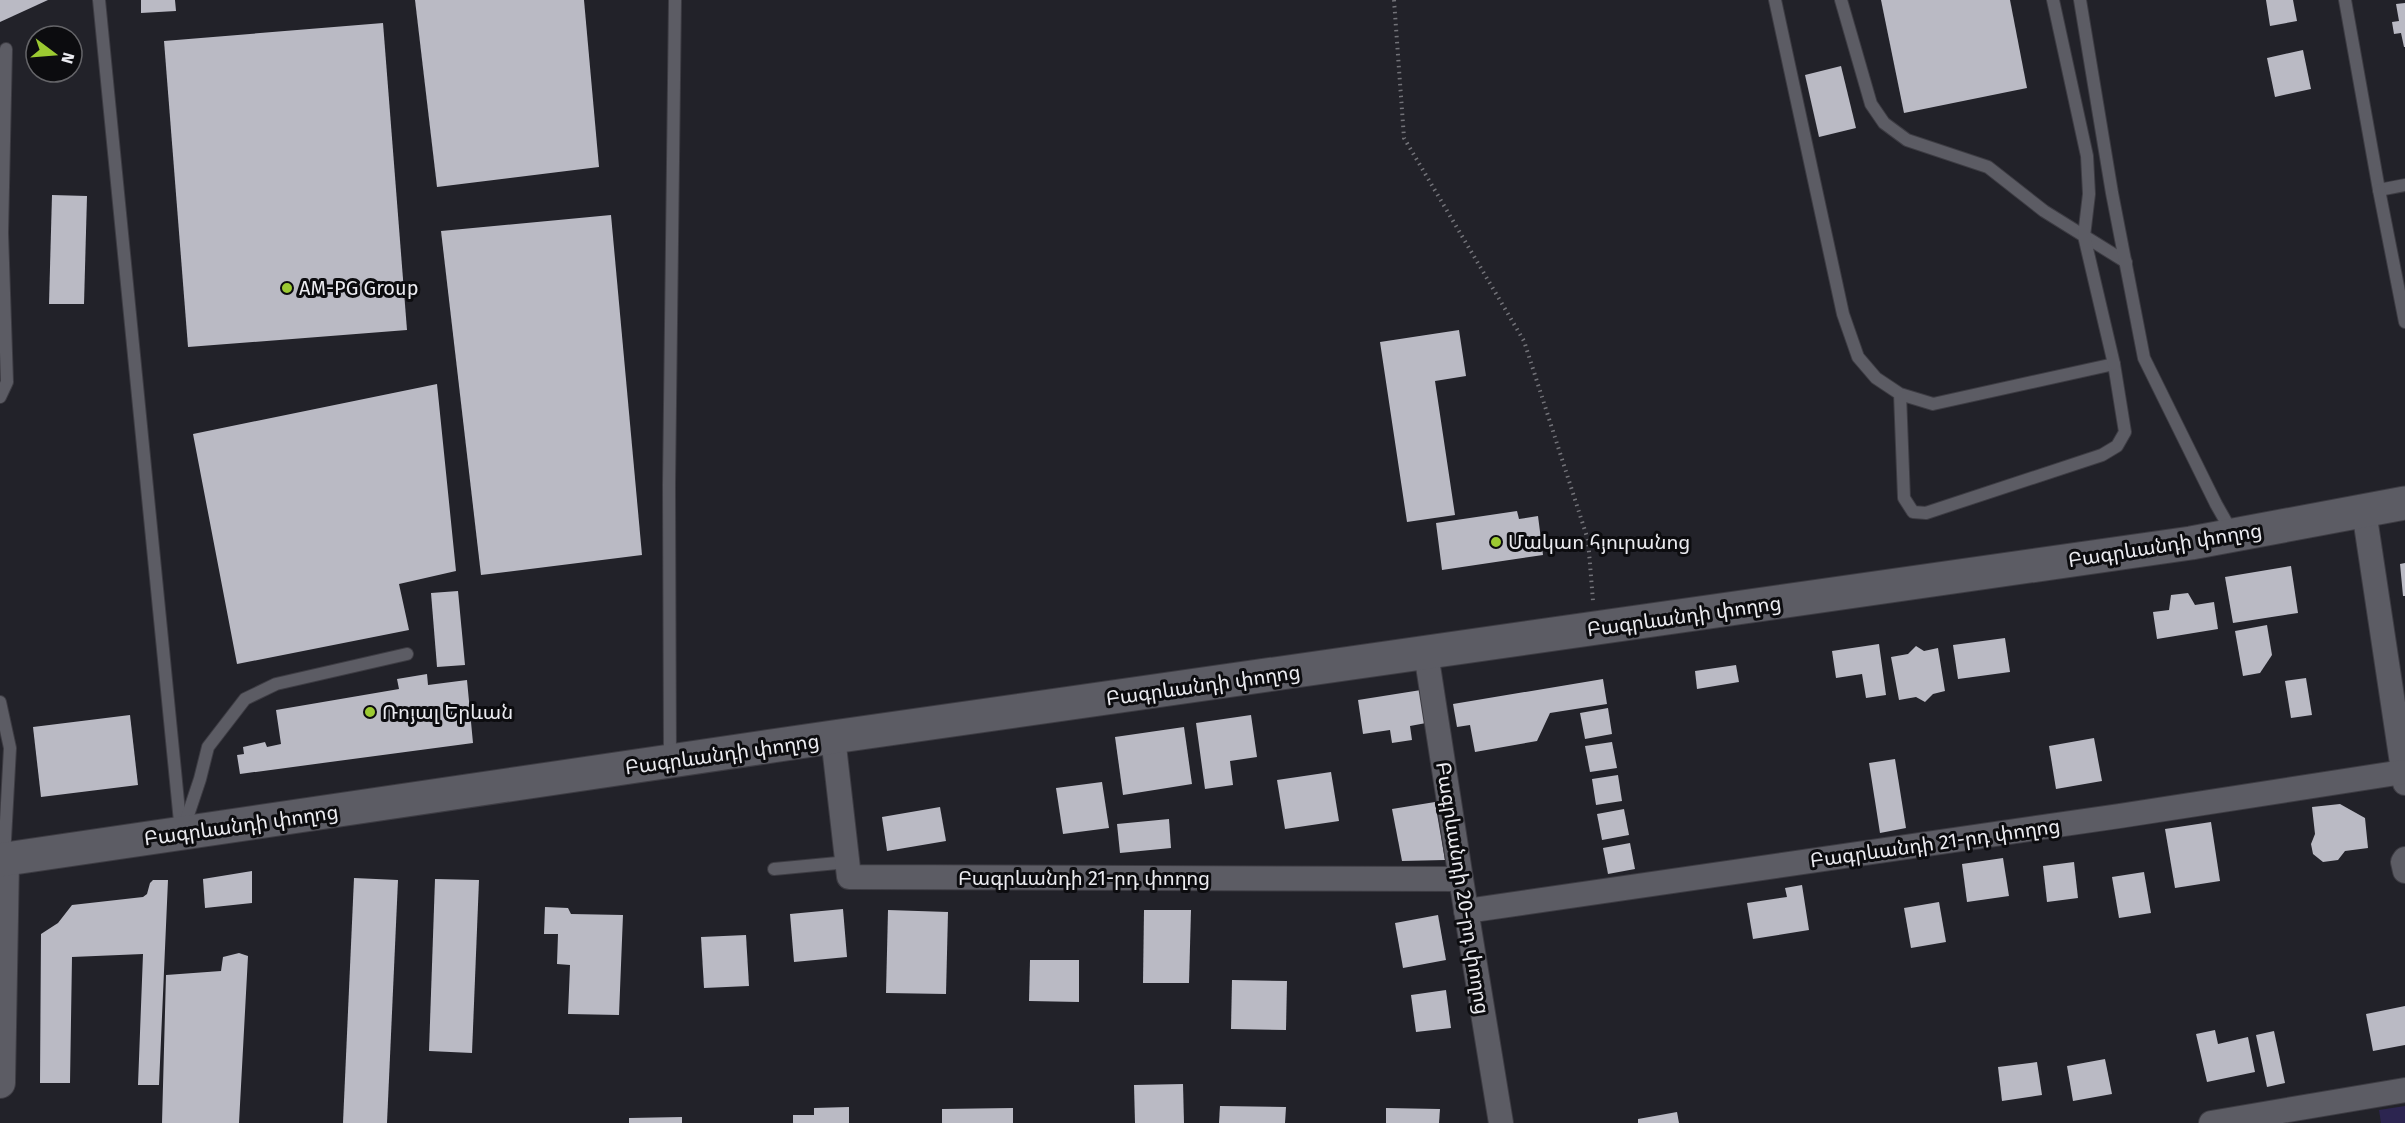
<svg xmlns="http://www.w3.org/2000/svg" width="2405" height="1123" font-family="'Fira Sans','Noto Sans Armenian',sans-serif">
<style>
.green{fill:#2c2550}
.building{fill:#babac4}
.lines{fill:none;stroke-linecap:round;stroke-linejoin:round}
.service-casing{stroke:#3d3c43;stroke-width:14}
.minor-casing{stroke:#3d3c43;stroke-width:26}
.tertiary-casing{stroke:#3d3c43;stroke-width:32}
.secondary-casing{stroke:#3d3c43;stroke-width:35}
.path{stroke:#737379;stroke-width:4;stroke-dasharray:1.5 4.5;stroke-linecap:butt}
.service{stroke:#5c5c64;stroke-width:12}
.minor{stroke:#5c5c64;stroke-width:24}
.tertiary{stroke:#5c5c64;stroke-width:30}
.secondary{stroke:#5c5c64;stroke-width:33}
.poi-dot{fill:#9cca32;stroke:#0c0c0f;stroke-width:2}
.labels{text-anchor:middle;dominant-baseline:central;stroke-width:6;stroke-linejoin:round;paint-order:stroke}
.poi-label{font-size:20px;fill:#ebebf0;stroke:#0c0c0f;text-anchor:start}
.street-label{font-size:20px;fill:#ebebf0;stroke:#0c0c0f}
</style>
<rect width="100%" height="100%" fill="#222229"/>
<!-- green -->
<path class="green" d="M 2405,1106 L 2405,1123 L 2381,1123 L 2379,1110 Z"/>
<!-- building -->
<g class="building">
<path d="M 0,0 L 48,0 L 0,22 Z"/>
<path d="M 141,0 L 175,0 L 176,11 L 141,13 Z"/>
<path d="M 415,0 L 584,0 L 599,167 L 437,187 Z"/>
<path d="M 1881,0 L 2010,0 L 2027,88 L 1904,113 Z"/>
<path d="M 2266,0 L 2293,0 L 2297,21 L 2270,26 Z"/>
<path d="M 2405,3 L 2405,47 L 2404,47 L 2401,33 L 2394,34 L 2392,22 L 2399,21 L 2396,4 Z"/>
<path d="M 383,23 L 407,330 L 188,347 L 164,41 Z"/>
<path d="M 2303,50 L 2311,89 L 2275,97 L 2267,58 Z"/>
<path d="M 1841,66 L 1856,128 L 1819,137 L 1805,75 Z"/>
<path d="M 52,195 L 87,196 L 84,304 L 49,304 Z"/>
<path d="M 611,215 L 642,555 L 481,575 L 441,231 Z"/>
<path d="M 1459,330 L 1466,376 L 1435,381 L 1455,515 L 1407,522 L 1380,342 Z"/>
<path d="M 437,384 L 456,571 L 399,584 L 409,630 L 237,664 L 193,434 Z"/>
<path d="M 1517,511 L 1519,519 L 1538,516 L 1543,555 L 1442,570 L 1436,523 Z"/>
<path d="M 2405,563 L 2405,596 L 2403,596 L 2400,564 Z"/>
<path d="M 2291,566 L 2298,613 L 2233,623 L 2225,577 Z"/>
<path d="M 458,591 L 465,665 L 437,667 L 431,593 Z"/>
<path d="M 2188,593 L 2195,605 L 2214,602 L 2218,629 L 2157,639 L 2153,612 L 2169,610 L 2171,595 Z"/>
<path d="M 2267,625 L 2272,655 L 2260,673 L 2243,676 L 2235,631 Z"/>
<path d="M 2005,638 L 2010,672 L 1958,679 L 1953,645 Z"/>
<path d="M 1879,644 L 1886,695 L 1866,698 L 1862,674 L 1836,678 L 1832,651 Z"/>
<path d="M 1916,646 L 1924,651 L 1938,648 L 1945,691 L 1933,694 L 1925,702 L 1916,697 L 1899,700 L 1891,657 L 1908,654 Z"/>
<path d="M 1736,665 L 1739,682 L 1697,689 L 1695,671 Z"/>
<path d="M 427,674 L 428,685 L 467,680 L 473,743 L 240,774 L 237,755 L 244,754 L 243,747 L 265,742 L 267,747 L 281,744 L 276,710 L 399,689 L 397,679 Z"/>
<path d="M 2306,678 L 2312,715 L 2291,718 L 2285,681 Z"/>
<path d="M 1603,679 L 1607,704 L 1550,713 L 1537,741 L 1475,752 L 1470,725 L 1457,727 L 1453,704 Z"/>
<path d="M 1421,690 L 1426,723 L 1410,726 L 1412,740 L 1392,743 L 1390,730 L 1363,734 L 1358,700 Z"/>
<path d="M 1608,708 L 1612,734 L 1585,739 L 1580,713 Z"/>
<path d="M 130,715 L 138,785 L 41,797 L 33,727 Z"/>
<path d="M 1251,715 L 1257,757 L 1230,761 L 1233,785 L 1205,789 L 1196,723 Z"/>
<path d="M 1184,727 L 1192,784 L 1123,795 L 1115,737 Z"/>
<path d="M 2094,738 L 2102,781 L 2056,789 L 2049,746 Z"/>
<path d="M 1612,742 L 1617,768 L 1590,772 L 1585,746 Z"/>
<path d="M 1895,759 L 1906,828 L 1880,833 L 1869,763 Z"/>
<path d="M 1331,772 L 1339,821 L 1285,829 L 1277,780 Z"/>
<path d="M 1618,775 L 1622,801 L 1596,805 L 1592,779 Z"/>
<path d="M 1102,782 L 1109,828 L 1063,834 L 1056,788 Z"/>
<path d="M 1435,802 L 1445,860 L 1402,861 L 1392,809 Z"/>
<path d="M 2340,804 L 2365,818 L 2368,848 L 2345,851 L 2338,860 L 2323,862 L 2313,854 L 2311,844 L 2315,834 L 2312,807 Z"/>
<path d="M 940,807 L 946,841 L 887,851 L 882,817 Z"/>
<path d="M 1624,809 L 1629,835 L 1602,840 L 1597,814 Z"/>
<path d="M 1169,819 L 1171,848 L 1120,853 L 1117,824 Z"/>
<path d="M 2211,822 L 2220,881 L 2175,888 L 2165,829 Z"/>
<path d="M 1630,843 L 1635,869 L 1608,874 L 1603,848 Z"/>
<path d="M 2003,858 L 2009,896 L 1967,902 L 1962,864 Z"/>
<path d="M 2074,862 L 2078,898 L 2047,902 L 2043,866 Z"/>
<path d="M 252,871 L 252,903 L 205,908 L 203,879 Z"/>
<path d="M 2144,872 L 2151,913 L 2119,918 L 2112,877 Z"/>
<path d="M 354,878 L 398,880 L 387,1123 L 343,1123 Z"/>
<path d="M 435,879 L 479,880 L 472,1053 L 429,1051 Z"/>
<path d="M 153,880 L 168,880 L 159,1085 L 138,1085 L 143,954 L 72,957 L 70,1083 L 40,1083 L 41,934 L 58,923 L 72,905 L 143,897 L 147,894 L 150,883 Z"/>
<path d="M 1802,885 L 1809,930 L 1753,939 L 1747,903 L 1787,897 L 1785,888 Z"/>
<path d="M 1939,902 L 1946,942 L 1911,948 L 1904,908 Z"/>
<path d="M 545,907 L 568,908 L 571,914 L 623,915 L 619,1015 L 568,1014 L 570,965 L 557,964 L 558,934 L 544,934 Z"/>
<path d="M 843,909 L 847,957 L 794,962 L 790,914 Z"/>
<path d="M 888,910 L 948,912 L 946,994 L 886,993 Z"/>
<path d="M 1144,910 L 1191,910 L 1189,983 L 1143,983 Z"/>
<path d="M 1438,915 L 1446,960 L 1403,968 L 1395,923 Z"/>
<path d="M 746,935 L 749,986 L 704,988 L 701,937 Z"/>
<path d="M 239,953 L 248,956 L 239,1123 L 162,1123 L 166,975 L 221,971 L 223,957 Z"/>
<path d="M 1030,960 L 1079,960 L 1079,1002 L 1029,1001 Z"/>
<path d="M 1232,980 L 1287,981 L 1286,1030 L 1231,1029 Z"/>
<path d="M 1446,990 L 1451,1028 L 1416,1032 L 1411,995 Z"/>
<path d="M 2405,1006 L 2405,1045 L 2373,1051 L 2366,1014 Z"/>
<path d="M 2215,1030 L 2218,1044 L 2248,1037 L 2255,1072 L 2207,1082 L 2196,1034 Z"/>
<path d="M 2274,1031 L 2285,1083 L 2267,1087 L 2256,1035 Z"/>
<path d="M 2105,1059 L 2112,1094 L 2073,1101 L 2067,1066 Z"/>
<path d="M 2037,1062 L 2042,1095 L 2002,1101 L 1998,1067 Z"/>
<path d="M 1183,1084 L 1184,1123 L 1135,1123 L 1134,1085 Z"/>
<path d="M 1220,1106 L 1286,1107 L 1285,1123 L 1219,1123 Z"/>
<path d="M 849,1107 L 849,1123 L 793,1123 L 793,1115 L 814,1115 L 814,1108 Z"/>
<path d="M 1013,1108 L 1013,1123 L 942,1123 L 942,1109 Z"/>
<path d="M 1386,1108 L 1440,1109 L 1439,1123 L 1386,1123 Z"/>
<path d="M 1677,1112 L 1679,1123 L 1638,1123 L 1638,1119 Z"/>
<path d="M 682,1117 L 682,1123 L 629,1123 L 629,1118 Z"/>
</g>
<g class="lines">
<defs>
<g id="service">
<path d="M 99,0 L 181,832"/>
<path d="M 1775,0 L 1843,314 L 1858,357 L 1876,378 L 1900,394 L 1933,404 L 2114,364 L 2125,432 L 2117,446 L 2102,455 L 1926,513 L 1913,512 L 1904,498 L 1900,394"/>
<path d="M 1841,0 L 1871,104 L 1884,123 L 1907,140 L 1988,167 L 2044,211 L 2126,262"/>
<path d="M 2053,0 L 2087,156 L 2089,194 L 2084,236 L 2114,364"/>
<path d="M 2080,0 L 2112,193 L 2144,358 L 2216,504 L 2233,534"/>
<path d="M 2345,0 L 2379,190 L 2405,185"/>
<path d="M 2379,190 L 2405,322"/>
<path d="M 0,397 L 7,382 L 2,233 L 6,49"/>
<path d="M 0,702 L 10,748 L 4,858"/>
<path d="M 670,760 L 669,485 L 675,0"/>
<path d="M 183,830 L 200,779 L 208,747 L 245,699 L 276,684 L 407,654"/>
<path d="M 774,869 L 848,862"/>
</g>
<g id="minor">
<path d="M 2364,511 L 2405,783"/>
<path d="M 1426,653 L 1461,879 L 1501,1123"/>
<path d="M 833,737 L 849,877 L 1461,879"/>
<path d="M 2405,859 L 2403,862 L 2405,871"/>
<path d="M 1466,911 L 2119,816 L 2403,772"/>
<path d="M 2211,1123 L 2405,1090"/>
</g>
<path id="tertiary" d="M 0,1083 L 4,860"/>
<path id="secondary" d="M 0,860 L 833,737 L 2191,543 L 2405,503"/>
</defs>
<!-- service casing -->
<use href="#service" class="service-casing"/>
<!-- minor casing -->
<use href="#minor" class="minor-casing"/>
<!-- tertiary casing -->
<use href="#tertiary" class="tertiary-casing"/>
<!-- secondary casing -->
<use href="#secondary" class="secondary-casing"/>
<!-- path -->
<path class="path" d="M 1394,0 L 1404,138 L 1524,341 L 1588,540 L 1593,601"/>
<!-- service -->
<use href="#service" class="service"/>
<!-- minor -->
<use href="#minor" class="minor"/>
<!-- tertiary -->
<use href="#tertiary" class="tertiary"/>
<!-- secondary -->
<use href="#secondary" class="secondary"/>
</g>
<!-- markers -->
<g class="poi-dot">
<circle cx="287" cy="288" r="6"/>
<circle cx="1496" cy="542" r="6"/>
<circle cx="370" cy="712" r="6"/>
</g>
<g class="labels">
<!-- poi labels -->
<g class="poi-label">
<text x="299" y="288">AM-PG Group</text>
<text x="1508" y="542">Մակաո հյուրանոց</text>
<text x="382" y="712">Ռոյալ Երևան</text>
</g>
<!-- street labels -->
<g class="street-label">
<text transform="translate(2165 545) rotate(-9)">Բագրևանդի փողոց</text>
<text transform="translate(1684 616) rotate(-8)">Բագրևանդի փողոց</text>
<text transform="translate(1203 685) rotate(-8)">Բագրևանդի փողոց</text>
<text transform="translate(722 754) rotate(-8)">Բագրևանդի փողոց</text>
<text transform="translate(241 825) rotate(-8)">Բագրևանդի փողոց</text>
<text transform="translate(1935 843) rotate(-8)">Բագրևանդի 21-րդ փողոց</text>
<text x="1084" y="878">Բագրևանդի 21-րդ փողոց</text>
<text transform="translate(1463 888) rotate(81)">Բագրևանդի 20-րդ փողոց</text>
</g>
</g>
<!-- north arrow -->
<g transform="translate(54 54) rotate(106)"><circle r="28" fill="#0c0c0f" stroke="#656569" stroke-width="1.5"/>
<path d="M0-4.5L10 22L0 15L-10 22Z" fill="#9cca32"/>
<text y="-9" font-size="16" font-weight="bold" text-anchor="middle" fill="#ebebf0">N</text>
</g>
</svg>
